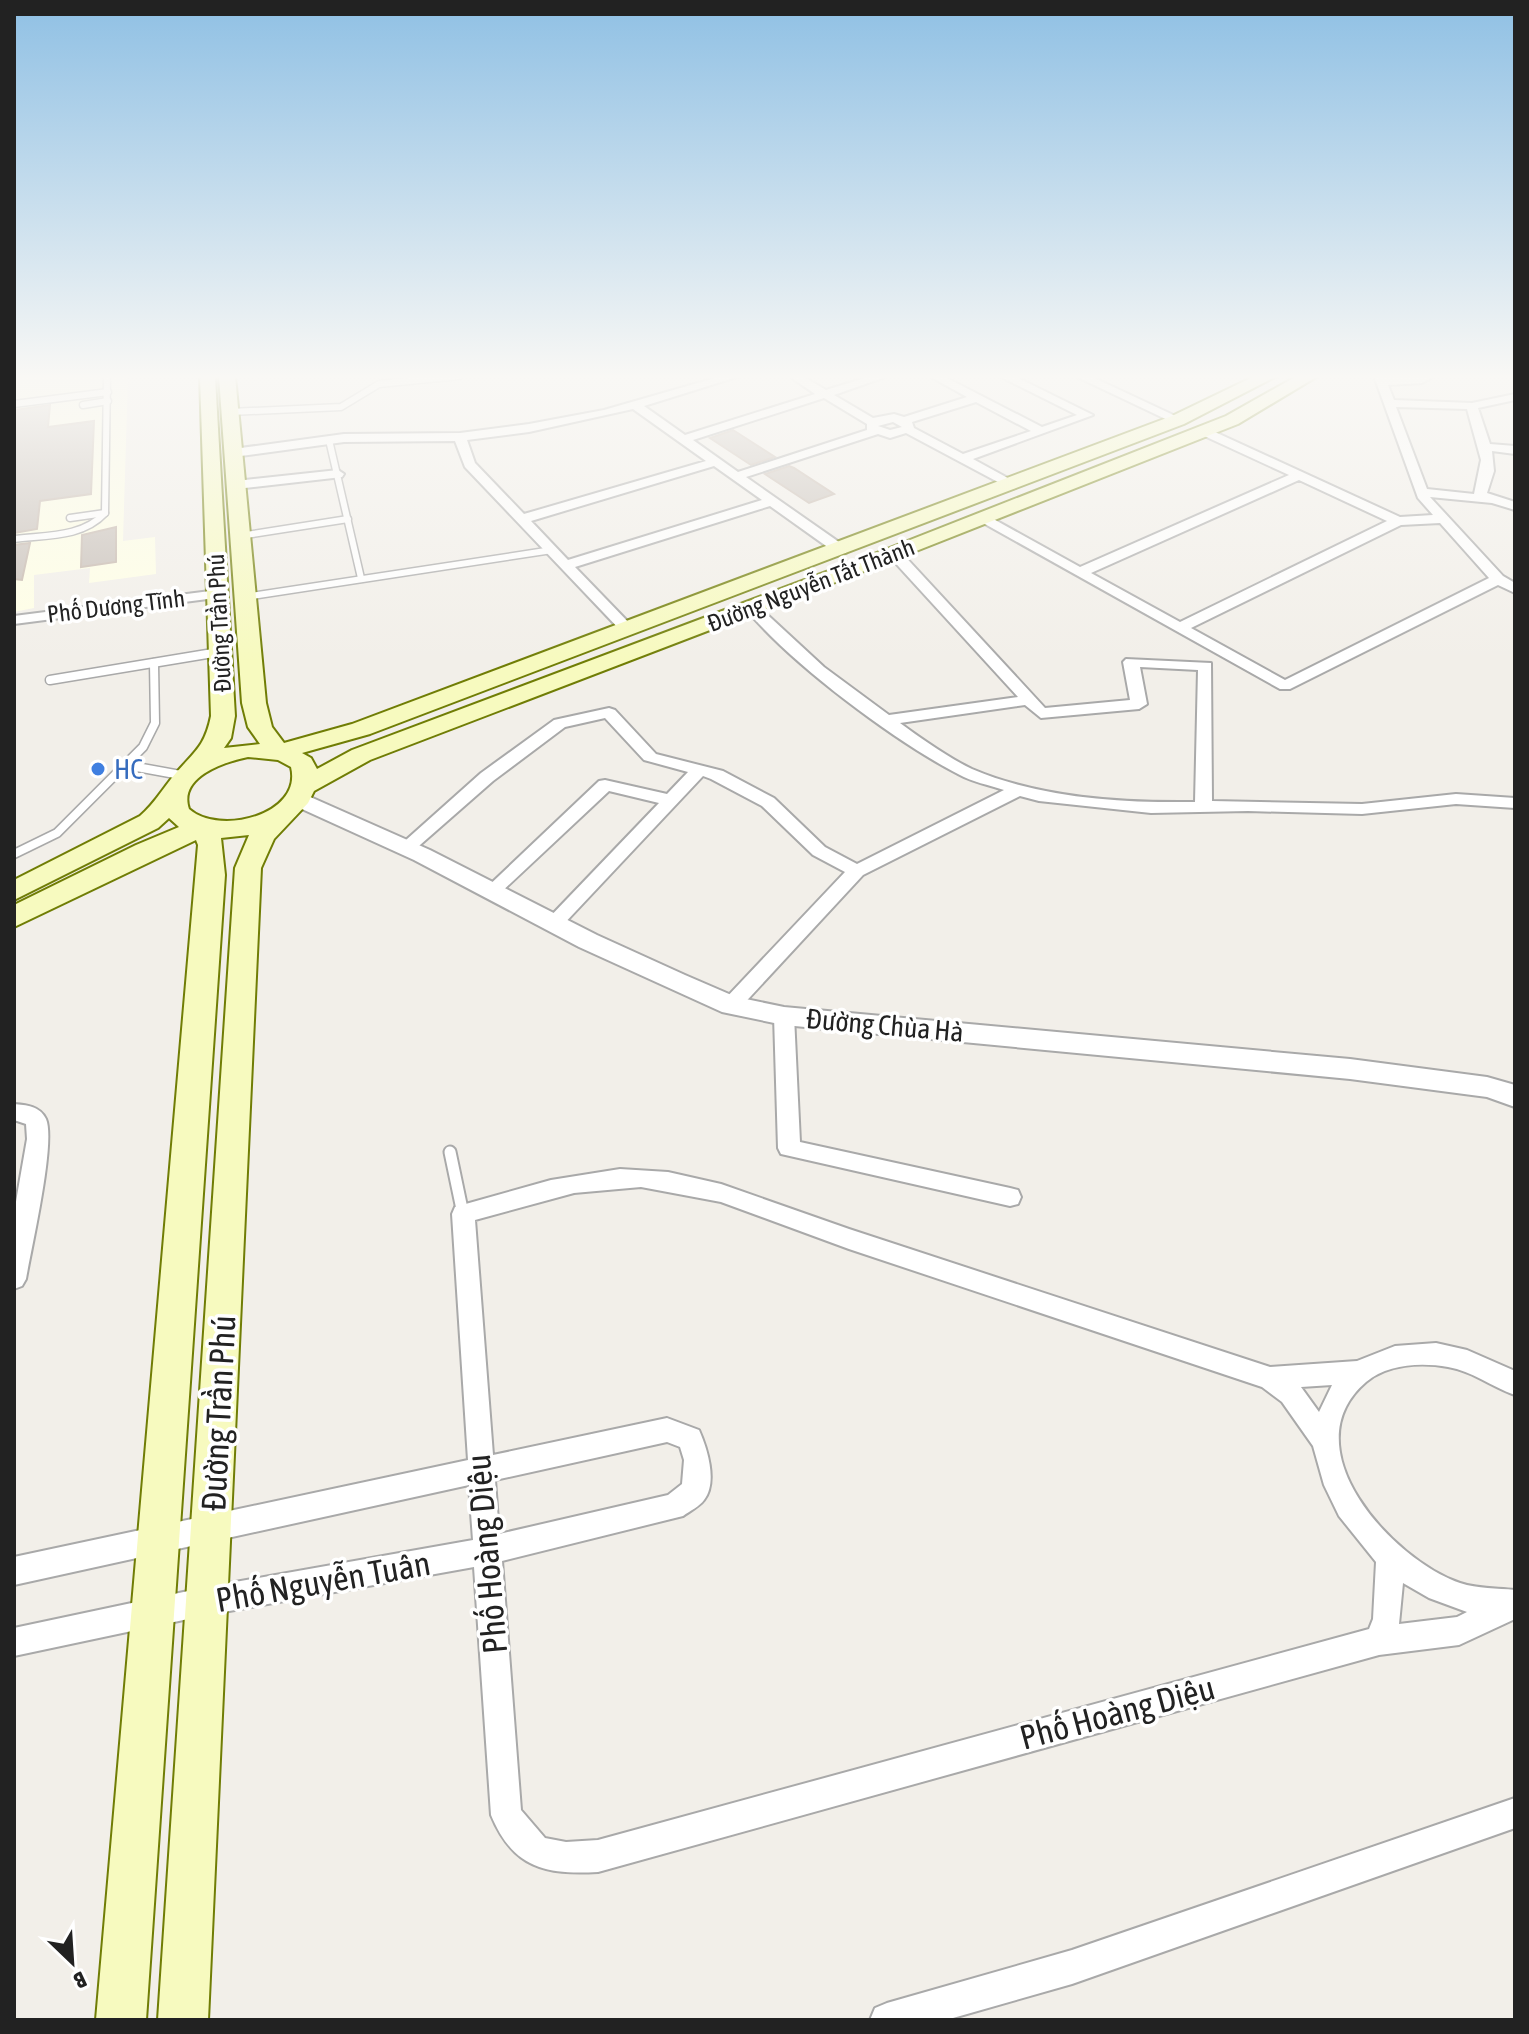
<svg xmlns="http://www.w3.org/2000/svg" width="1529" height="2034" font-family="'Asap Condensed',sans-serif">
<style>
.education{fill:#ffffe5}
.building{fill:#c7bfb8;stroke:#c4b6ab;stroke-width:2}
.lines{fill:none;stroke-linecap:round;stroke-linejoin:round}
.service-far2-casing{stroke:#a9a9a9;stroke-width:9}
.service-far1-casing{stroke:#a9a9a9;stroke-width:11}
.service-casing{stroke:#a9a9a9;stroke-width:15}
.minor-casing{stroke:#a9a9a9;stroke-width:4}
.tertiary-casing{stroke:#a9a9a9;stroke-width:4}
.secondary-casing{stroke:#707d05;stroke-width:4}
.service-far2{stroke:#fff;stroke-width:6}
.service-far1{stroke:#fff;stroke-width:8}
.service{stroke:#fff;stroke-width:11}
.minor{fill:#fff;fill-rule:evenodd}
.tertiary{fill:#fff;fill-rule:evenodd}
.secondary{fill:#f7fabf;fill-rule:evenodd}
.shop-dot{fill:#3f7fe0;stroke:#fff;stroke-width:3}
.labels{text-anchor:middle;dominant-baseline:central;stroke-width:7;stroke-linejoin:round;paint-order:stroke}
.far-street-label{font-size:24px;fill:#222;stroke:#fff}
.shop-label{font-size:28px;fill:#366cbe;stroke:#fff;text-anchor:start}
.street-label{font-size:28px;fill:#222;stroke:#fff}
.near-street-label{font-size:34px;fill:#222;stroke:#fff}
</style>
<rect width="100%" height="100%" fill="#f2efe9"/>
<!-- education -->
<path class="education" d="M 14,376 L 128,376 L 123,541 L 155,537 L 156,574 L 89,583 L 90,568 L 34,575 L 34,608 L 14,612 Z"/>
<!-- building -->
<g class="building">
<path d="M 50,405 L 48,427 L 94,421 L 91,494 L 40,501 L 37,529 L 14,533 L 14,410 Z"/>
<path d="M 733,430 L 775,457 L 751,465 L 710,438 Z"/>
<path d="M 789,466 L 794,468 L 834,494 L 809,503 L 765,474 Z"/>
<path d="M 116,527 L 116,562 L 81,567 L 82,535 Z"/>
<path d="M 30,543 L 22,580 L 14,579 L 14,545 Z"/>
</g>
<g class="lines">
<defs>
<g id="service-far2">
<path d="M 14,404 L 108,392"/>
<path d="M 83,405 L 108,401"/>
<path d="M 230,412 L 341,407 L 379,384 L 459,376"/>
<path d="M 329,440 L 361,578"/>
<path d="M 70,518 L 105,513"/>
<path d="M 240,536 L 348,519"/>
<path d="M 14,539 C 45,535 82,538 105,513 L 107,376"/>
<path d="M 245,597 L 552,550"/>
</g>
<g id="service-far1">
<path d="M 50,680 L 219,652"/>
<path d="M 126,765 L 186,776"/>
<path d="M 14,854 L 57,833 L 143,747 L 155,723 L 154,663"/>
</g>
<path id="service" d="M 450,1152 L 463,1214"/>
<g id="minor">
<path d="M 722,376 L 740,376 L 644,406 L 685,435 L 815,394 L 789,376 L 802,376 L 826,390 L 871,376 L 888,376 L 834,395 L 873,418 L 894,414 L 904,417 L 967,397 L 929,376 L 943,376 L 1042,427 L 1077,415 L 999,376 L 1014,376 L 1093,415 L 973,459 L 1015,482 L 1015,488 L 1011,489 L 906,433 L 890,438 L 878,434 L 746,477 L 846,547 L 846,553 L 836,553 L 770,506 L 575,567 L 633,627 L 633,633 L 623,633 L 465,467 L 455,441 L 344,442 L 233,457 L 227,453 L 233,449 L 344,434 L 460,433 L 529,424 L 604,410 ZM 824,398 L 867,424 L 867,430 L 738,472 L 693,440 ZM 976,402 L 1031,431 L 963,454 L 914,428 L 912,422 ZM 633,409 L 706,461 L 524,514 L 475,463 L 467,440 L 529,432 ZM 893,422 L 902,427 L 890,430 L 878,426 ZM 714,466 L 762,500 L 568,560 L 531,521 Z"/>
<path d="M 1075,376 L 1090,376 L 1184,420 L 1174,423 Z"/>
<path d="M 1374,376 L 1435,376 L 1422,383 L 1388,385 L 1394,400 L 1472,403 L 1515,394 L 1515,400 L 1478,408 L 1490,444 L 1515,446 L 1515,454 L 1492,451 L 1494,471 L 1487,493 L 1515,502 L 1515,510 L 1492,503 L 1430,497 L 1503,576 L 1515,583 L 1515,593 L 1498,585 L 1290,689 L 1280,689 L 976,519 L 988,516 L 1080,567 L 1289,475 L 1200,434 L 1200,428 L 1204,427 L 1400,517 L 1433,515 L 1418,498 ZM 1396,407 L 1467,409 L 1481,460 L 1474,494 L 1427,489 ZM 1299,480 L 1387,521 L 1180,622 L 1091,573 ZM 1440,523 L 1489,578 L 1285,680 L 1191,628 L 1401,525 Z"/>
<path d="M 338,470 L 344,474 L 342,477 L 236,489 L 230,485 L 236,481 Z"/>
<path d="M 894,549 L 899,550 L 1045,708 L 1130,700 L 1123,662 L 1126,659 L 1211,663 L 1212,801 L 1362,804 L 1456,794 L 1515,798 L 1515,808 L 1456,804 L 1362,814 L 1248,811 L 1151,813 L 1039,801 L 1020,796 L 863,875 L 738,1010 L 724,1010 L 721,1005 L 724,1000 L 845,872 L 813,855 L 762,806 L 711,779 L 703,776 L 560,928 L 546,928 L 544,923 L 659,803 L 609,791 L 498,895 L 492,897 L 483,891 L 599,781 L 605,780 L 667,794 L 688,772 L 644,760 L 605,718 L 565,727 L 493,781 L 412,852 L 406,854 L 397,848 L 481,773 L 554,720 L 609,708 L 615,710 L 656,754 L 723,771 L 774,798 L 825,847 L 857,864 L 1004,790 C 989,785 972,782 958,774 C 894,741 790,663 745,608 L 747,605 L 757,605 L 824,667 L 889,715 L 1018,697 L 889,556 L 887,553 ZM 1140,667 L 1198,670 L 1195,802 C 1121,803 1040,798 972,769 C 947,757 922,739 900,723 L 1025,705 L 1041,718 L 1139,709 L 1147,704 Z"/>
<path d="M 218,590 L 225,594 L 223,597 L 14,624 L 14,616 Z"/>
<path d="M 784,1009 L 791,1011 L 794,1016 L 800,1142 L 1010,1188 L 1018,1190 L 1021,1197 L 1018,1204 L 1010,1206 L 781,1154 L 778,1148 L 774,1016 L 777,1011 Z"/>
<path d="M 14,1104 C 26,1105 40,1106 46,1119 C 56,1142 31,1249 26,1279 L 22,1286 L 14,1289 L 14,1213 L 27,1139 L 26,1124 L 14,1120 Z"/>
<path d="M 620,1169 L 668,1172 L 721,1184 L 849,1229 L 1270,1367 L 1357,1361 L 1395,1346 L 1436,1343 L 1467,1350 L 1515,1371 L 1515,1395 C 1492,1387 1472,1371 1448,1367 C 1421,1362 1387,1364 1366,1382 C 1289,1448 1393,1560 1460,1583 C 1478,1589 1497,1588 1515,1590 L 1515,1619 L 1459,1645 L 1379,1655 L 598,1872 C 545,1875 513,1868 491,1815 L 474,1567 L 207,1615 L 14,1656 L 14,1628 L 207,1587 L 473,1540 L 469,1485 L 14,1585 L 14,1557 L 468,1460 L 452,1214 L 455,1207 L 551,1180 ZM 641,1187 L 721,1202 L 849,1249 L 1262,1387 L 1282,1402 L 1313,1446 L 1324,1485 L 1339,1516 L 1376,1562 L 1373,1619 L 1369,1629 L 598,1840 L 566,1842 L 545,1838 L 521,1810 L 502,1561 L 683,1516 C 690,1511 700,1506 704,1500 C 718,1482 707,1448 699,1430 L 667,1418 L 493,1455 L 475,1220 L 574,1193 ZM 1332,1385 L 1319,1412 L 1301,1387 ZM 667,1442 L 680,1447 L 684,1460 L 682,1484 L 668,1495 L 499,1534 L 495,1480 ZM 1403,1583 L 1429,1598 L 1467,1612 L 1457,1617 L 1399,1624 Z"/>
<path d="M 1515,1798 L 1515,1828 L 1072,1984 L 946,2020 L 870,2020 L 875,2008 L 887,2003 L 1072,1950 Z"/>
</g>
<path id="tertiary" d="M 299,792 L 430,850 L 597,935 L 685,975 L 736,997 L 784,1007 L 1350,1059 L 1487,1077 L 1515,1085 L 1515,1107 L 1487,1097 L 1350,1079 L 784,1025 L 722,1012 L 579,947 L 414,860 L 291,804 L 288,799 L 291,794 Z"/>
<path id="secondary" d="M 200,376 L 215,378 L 235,716 L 231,738 L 224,748 L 260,744 L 248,727 L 242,703 L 219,376 L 235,376 L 266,703 L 272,727 L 284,743 L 352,724 L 1172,416 L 1255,376 L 1277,376 L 1184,424 L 370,734 L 302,753 L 311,758 L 317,769 L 352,750 L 887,549 L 1226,416 L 1297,376 L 1318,376 L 1238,424 L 901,557 L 370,760 L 314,791 L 308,803 L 274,839 L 261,868 L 208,2020 L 158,2020 L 235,868 L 249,835 L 221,838 L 225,875 L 146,2020 L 96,2020 L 198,845 L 196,840 L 14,927 L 14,905 L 136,845 L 179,827 L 169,818 L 158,828 L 14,900 L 14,880 L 140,816 C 155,803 163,788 176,773 C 195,751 205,746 211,716 ZM 248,757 L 278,760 L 291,767 C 303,815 219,836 189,809 C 178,777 224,762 248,757 Z"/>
</defs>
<!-- service-far2 casing -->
<use href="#service-far2" class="service-far2-casing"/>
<!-- service-far1 casing -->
<use href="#service-far1" class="service-far1-casing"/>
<!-- service casing -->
<use href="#service" class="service-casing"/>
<!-- minor casing -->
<use href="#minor" class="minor-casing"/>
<!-- tertiary casing -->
<use href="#tertiary" class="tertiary-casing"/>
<!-- secondary casing -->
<use href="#secondary" class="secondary-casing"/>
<!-- service-far2 -->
<use href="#service-far2" class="service-far2"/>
<!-- service-far1 -->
<use href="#service-far1" class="service-far1"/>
<!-- service -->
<use href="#service" class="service"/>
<!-- minor -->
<use href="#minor" class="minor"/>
<!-- tertiary -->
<use href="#tertiary" class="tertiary"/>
<!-- secondary -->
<use href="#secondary" class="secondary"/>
</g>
<!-- sky -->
<linearGradient id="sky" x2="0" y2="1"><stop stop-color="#8fc0e4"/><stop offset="0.57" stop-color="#f9f8f5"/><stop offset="1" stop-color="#f9f8f5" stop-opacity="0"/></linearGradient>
<rect width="1529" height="661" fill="url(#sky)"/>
<!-- markers -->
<circle class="shop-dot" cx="98" cy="769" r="8"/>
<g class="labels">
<!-- far-street labels -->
<g class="far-street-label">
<text transform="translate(811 585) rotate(-21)">Đường Nguyễn Tất Thành</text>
<text transform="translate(116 606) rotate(-7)">Phố Dương Tĩnh</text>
<text transform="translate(219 623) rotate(-93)">Đường Trần Phú</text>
</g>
<!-- shop labels -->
<g class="shop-label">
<text x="114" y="769">HC</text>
</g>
<!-- street labels -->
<g class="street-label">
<text transform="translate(885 1025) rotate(5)">Đường Chùa Hà</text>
</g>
<!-- near-street labels -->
<g class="near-street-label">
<text transform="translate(218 1413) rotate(-87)">Đường Trần Phú</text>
<text transform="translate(486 1554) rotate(-95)">Phố Hoàng Diệu</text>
<text transform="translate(323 1581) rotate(-10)">Phố Nguyễn Tuân</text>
<text transform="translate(1117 1712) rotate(-15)">Phố Hoàng Diệu</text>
</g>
</g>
<!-- border -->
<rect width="1529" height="2034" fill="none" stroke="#222222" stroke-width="32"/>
<!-- north arrow -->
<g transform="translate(72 1962) rotate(155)" stroke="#ffffff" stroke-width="6" paint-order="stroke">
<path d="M0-6L14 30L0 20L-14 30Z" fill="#222222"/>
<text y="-12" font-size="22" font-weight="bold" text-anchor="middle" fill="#222222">B</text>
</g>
</svg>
